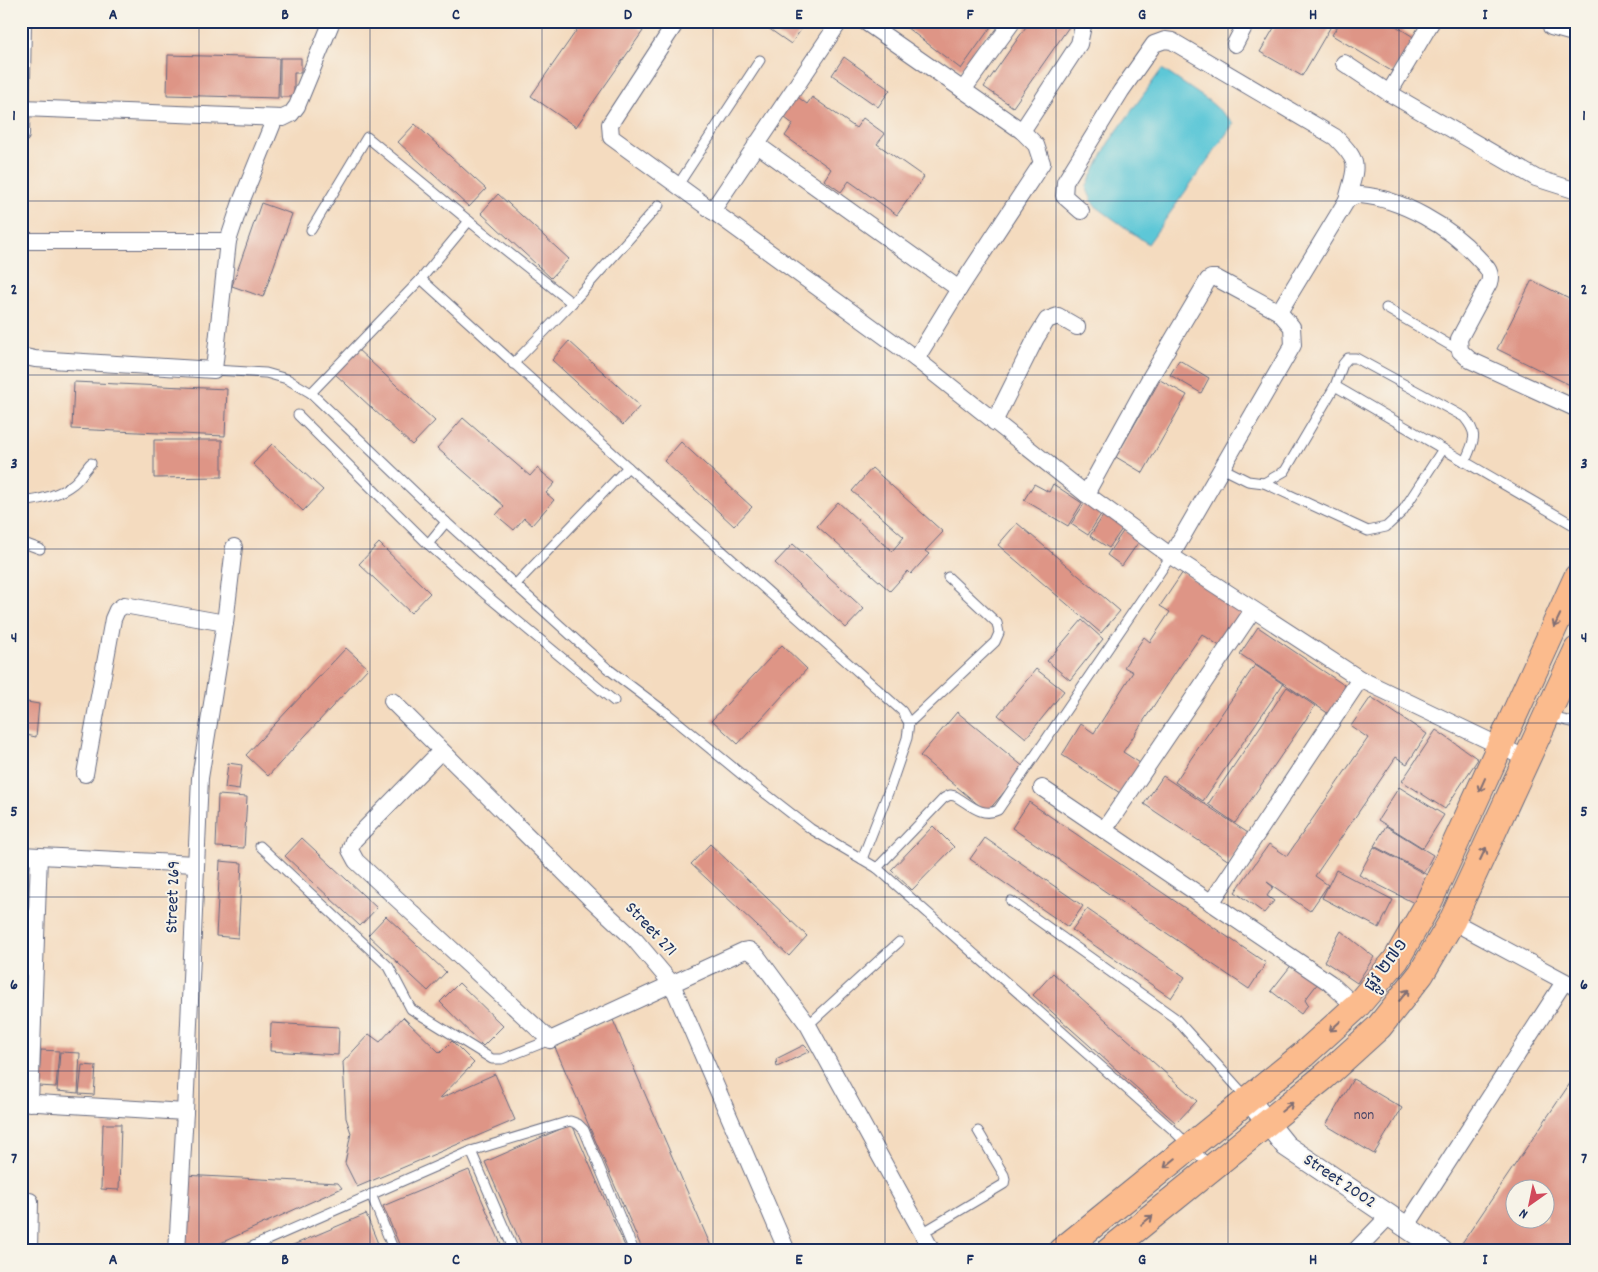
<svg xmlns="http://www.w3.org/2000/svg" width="1598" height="1272" font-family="Dekko,'Noto Sans Khmer',sans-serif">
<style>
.water{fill:#5dc7d7;stroke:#3c7b9a}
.building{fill:#de9586;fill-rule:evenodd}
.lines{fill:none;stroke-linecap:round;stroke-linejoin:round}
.service-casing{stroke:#676b80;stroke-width:11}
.minor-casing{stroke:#676b80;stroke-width:18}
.tertiary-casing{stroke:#676b80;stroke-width:23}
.primary-casing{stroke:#676b80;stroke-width:28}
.service{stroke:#fff;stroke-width:9}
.minor{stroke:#fff;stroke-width:16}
.tertiary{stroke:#fff;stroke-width:21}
.primary{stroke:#fbbb8d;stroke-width:26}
.oneway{stroke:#806e73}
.grid{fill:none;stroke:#1b2f5e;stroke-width:1;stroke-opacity:0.55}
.labels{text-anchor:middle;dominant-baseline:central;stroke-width:4;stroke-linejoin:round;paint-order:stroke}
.number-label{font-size:15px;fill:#4c4868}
.street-label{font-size:18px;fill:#1b2f5e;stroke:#f7f3e8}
.neatline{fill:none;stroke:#1b2f5e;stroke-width:2}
.grid-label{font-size:16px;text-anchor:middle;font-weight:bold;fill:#1b2f5e}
</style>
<rect width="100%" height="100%" fill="#f7f3e8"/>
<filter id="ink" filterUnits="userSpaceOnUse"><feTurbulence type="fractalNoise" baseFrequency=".02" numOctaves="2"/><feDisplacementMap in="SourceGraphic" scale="10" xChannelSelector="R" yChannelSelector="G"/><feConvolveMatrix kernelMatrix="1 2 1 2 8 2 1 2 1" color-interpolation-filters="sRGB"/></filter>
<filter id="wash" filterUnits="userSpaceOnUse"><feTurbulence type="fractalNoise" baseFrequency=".0096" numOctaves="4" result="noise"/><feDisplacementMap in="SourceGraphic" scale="20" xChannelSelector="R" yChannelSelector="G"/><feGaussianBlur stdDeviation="1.12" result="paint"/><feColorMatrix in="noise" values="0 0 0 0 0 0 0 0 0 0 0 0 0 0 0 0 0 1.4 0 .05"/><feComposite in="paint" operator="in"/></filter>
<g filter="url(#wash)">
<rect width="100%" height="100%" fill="#f4dbbf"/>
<!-- water -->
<path class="water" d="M 1162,69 L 1209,101 L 1234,123 L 1148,244 L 1094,205 L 1086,187 L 1109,142 Z"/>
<g id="blocks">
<!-- building -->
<g class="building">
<path d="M 583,21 L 629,21 L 643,31 L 576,127 L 531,96 Z"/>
<path d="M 758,21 L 807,21 L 791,44 Z"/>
<path d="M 898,21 L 995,21 L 961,69 Z"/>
<path d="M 1030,21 L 1073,21 L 1013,107 L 984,87 Z"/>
<path d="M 1278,21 L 1334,21 L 1302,76 L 1260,52 Z"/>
<path d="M 1341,21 L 1388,21 L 1415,38 L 1393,72 L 1332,35 Z"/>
<path d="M 168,55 L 279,58 L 278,98 L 167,95 Z"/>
<path d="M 844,57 L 890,90 L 878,107 L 832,75 Z"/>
<path d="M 280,58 L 301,58 L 301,73 L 294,73 L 294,97 L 280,97 Z"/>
<path d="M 795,95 L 807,104 L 812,97 L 856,128 L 863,118 L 885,134 L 877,144 L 924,177 L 897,215 L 849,181 L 841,192 L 824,180 L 831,169 L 785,136 L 793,124 L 781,115 Z"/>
<path d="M 415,124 L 486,189 L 469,207 L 398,142 Z"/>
<path d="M 498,194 L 569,259 L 551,278 L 481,213 Z"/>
<path d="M 261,203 L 292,214 L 263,297 L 232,286 Z"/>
<path d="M 1532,280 L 1577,303 L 1577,371 L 1570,385 L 1497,349 Z"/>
<path d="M 569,341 L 640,406 L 623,425 L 552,360 Z"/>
<path d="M 356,348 L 435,421 L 412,445 L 334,373 Z"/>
<path d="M 1179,360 L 1209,378 L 1201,393 L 1170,375 Z"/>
<path d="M 1160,380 L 1187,395 L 1143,473 L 1116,457 Z"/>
<path d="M 74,382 L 227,389 L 225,436 L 72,429 Z"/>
<path d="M 463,418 L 530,476 L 537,468 L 555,483 L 546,493 L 554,500 L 532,525 L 524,518 L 514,530 L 496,515 L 504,506 L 437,448 Z"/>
<path d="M 154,440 L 222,440 L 222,477 L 154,478 Z"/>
<path d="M 681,442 L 752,507 L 734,526 L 664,461 Z"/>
<path d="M 272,444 L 323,490 L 303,511 L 253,464 Z"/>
<path d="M 872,468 L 943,532 L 925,551 L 929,554 L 911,574 L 908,571 L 890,591 L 817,526 L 838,502 L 892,551 L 904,537 L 852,491 Z"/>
<path d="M 1034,484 L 1049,492 L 1053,484 L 1082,503 L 1068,526 L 1024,500 Z"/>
<path d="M 1086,501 L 1103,511 L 1088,535 L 1071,524 Z"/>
<path d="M 1105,513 L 1124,526 L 1109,548 L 1090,536 Z"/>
<path d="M 1017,523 L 1120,611 L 1101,633 L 998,545 Z"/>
<path d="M 1124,530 L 1140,540 L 1122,566 L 1107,555 Z"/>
<path d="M 379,543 L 430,593 L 411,613 L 359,564 Z"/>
<path d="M 793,544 L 864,609 L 846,628 L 775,563 Z"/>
<path d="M 1183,572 L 1244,613 L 1221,647 L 1202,634 L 1182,663 L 1123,752 L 1140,763 L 1120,793 L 1062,755 L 1081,724 L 1094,733 L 1133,672 L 1124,667 L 1144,637 L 1150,642 L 1170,612 L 1160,606 Z"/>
<path d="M 1082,620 L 1103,639 L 1070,680 L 1047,661 Z"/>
<path d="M 1258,627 L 1347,687 L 1329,714 L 1240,654 Z"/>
<path d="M 782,645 L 807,669 L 738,744 L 712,720 Z"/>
<path d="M 346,648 L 368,668 L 268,776 L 246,755 Z"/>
<path d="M 1255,665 L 1283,684 L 1203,801 L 1175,782 Z"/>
<path d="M 1036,669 L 1064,691 L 1026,738 L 998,715 Z"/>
<path d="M 1287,687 L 1315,706 L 1235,823 L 1208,804 Z"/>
<path d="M 1371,697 L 1427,734 L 1407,764 L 1396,757 L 1315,876 L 1328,885 L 1310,911 L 1267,882 L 1273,887 L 1267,896 L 1274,901 L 1264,913 L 1235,892 L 1269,844 L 1287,856 L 1368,738 L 1351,726 Z"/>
<path d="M 21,701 L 39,704 L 36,737 L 21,734 Z"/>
<path d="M 957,712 L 1025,768 L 987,812 L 920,756 Z"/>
<path d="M 1436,730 L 1478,759 L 1445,809 L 1402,781 Z"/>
<path d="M 228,763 L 242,765 L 239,790 L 225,788 Z"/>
<path d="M 1163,776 L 1248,833 L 1229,861 L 1144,804 Z"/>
<path d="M 1399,787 L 1444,815 L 1423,848 L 1378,820 Z"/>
<path d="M 218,795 L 247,797 L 244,848 L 216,847 Z"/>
<path d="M 1029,802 L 1266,963 L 1249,989 L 1012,828 Z"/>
<path d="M 933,826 L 954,847 L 912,890 L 891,870 Z"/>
<path d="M 1386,826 L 1433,855 L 1424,872 L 1374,846 Z"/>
<path d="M 302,838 L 377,908 L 360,926 L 285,856 Z"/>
<path d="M 985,838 L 1083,906 L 1068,927 L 970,859 Z"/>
<path d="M 710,844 L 807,936 L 789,956 L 691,864 Z"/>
<path d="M 1374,847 L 1431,877 L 1416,904 L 1359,875 Z"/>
<path d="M 220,861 L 242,863 L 238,938 L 216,936 Z"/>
<path d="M 1336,870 L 1393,900 L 1379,928 L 1322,898 Z"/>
<path d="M 1087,909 L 1185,977 L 1171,998 L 1072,930 Z"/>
<path d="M 386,916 L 446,972 L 428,991 L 368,935 Z"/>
<path d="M 1341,931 L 1374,957 L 1357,983 L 1324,961 Z"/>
<path d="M 1293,963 L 1318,983 L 1305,1000 L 1308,1005 L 1301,1014 L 1271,991 Z"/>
<path d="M 21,972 L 31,972 L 30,991 L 21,990 Z"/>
<path d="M 1053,973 L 1197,1101 L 1176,1123 L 1033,995 Z"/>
<path d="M 459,983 L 503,1026 L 483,1046 L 440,1002 Z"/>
<path d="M 403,1017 L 440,1053 L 452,1041 L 474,1063 L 439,1099 L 495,1074 L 515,1120 L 357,1187 L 345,1163 L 351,1133 L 346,1118 L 343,1062 L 369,1034 L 380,1042 Z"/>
<path d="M 613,1020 L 713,1251 L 643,1251 L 554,1045 Z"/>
<path d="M 271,1023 L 339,1027 L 338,1055 L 270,1051 Z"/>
<path d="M 804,1045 L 810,1051 L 777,1067 L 776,1059 Z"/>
<path d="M 41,1050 L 59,1051 L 56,1087 L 38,1086 Z"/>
<path d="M 60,1052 L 80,1053 L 78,1093 L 57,1091 Z"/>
<path d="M 82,1065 L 96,1066 L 94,1095 L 79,1094 Z"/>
<path d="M 1577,1073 L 1577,1251 L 1468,1251 L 1460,1246 ZM 1516,1190 L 1546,1190 L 1546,1220 L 1516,1220 Z"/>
<path d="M 1353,1079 L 1402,1108 L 1374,1154 L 1326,1125 Z"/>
<path d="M 103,1124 L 121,1124 L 119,1190 L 101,1189 Z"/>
<path d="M 572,1124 L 627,1251 L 524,1251 L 485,1162 Z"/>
<path d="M 469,1170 L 504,1251 L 402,1251 L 383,1206 Z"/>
<path d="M 183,1175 L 338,1183 L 342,1188 L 203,1251 L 181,1251 Z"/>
<path d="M 366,1214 L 381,1251 L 279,1251 Z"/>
</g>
</g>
</g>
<g filter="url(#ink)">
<use href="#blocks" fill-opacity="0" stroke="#676b80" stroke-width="1"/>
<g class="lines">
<defs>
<g id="service">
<path d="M 678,185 L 760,60"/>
<path d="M 311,230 L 367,137 L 469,221 L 572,303 L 513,364"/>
<path d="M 421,279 L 628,467 L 902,711 L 909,723 L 907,738 L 891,785 L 862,859"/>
<path d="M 572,303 L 659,205"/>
<path d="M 1386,308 L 1460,351"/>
<path d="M 214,370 L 266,373 L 287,379 L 311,393 L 446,522 L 607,668 L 668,714 L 752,783 L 811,829 L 877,868 L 1173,1130 L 1210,1166"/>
<path d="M 1335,386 L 1343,364 L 1348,358 L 1356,358 L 1464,417 C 1480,436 1473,441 1465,462"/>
<path d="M 311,393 L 421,279 L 469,221"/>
<path d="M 298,415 L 428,544 L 491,599 L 614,701"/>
<path d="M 1222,468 L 1248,481 L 1264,483 L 1285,471 L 1335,386 L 1577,527"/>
<path d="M 1264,483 L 1368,531 L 1386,527 L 1402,512 L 1443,449"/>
<path d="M 21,502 C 40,500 58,496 73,484 C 80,479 85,469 91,463"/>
<path d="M 21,542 L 40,549"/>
<path d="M 428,544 L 446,522"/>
<path d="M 515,585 L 628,467"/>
<path d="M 1549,717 L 1577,723"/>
<path d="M 909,723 L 995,642 L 999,633 L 997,623 L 948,577"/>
<path d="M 260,846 L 389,967 L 411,1009 L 492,1059 L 502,1059 L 550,1040"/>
<path d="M 877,868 L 944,798 L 950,795 L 955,796 C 969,804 982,818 998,810 L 1171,556"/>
<path d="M 1011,901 L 1175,1018 L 1248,1099"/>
<path d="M 808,1025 L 899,942"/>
<path d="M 471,1151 L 514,1251"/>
<path d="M 371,1194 L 394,1251"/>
<path d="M 922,1233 L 1004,1184 L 1005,1179 L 1004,1175 L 978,1131"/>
<path d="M 242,1251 L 471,1151 L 570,1121 L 578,1124 L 584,1130 L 634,1251"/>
</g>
<g id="minor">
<path d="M 677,21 L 610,124 L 611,137 L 916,359 L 1086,494 L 1171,556 L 1360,679 L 1527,759"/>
<path d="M 864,21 L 1022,131 L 1036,145 L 1042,163 L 959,289 L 916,359"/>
<path d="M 1551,27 L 1577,34"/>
<path d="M 1235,44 L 1247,21"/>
<path d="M 1344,63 L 1389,93 L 1536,178 L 1577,191"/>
<path d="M 963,90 L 1013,21"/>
<path d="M 1389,93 L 1432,21"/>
<path d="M 22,108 L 283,118 L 291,114 L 297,106 L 332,21"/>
<path d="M 1022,131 L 1079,44 L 1083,26 L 1079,21"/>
<path d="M 21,135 L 23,21"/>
<path d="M 756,144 L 959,289"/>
<path d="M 712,211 L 840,21"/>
<path d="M 1081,211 L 1064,196 L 1065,182 L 1121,91 L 1154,44 L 1165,40 L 1172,41 L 1335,137 C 1362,164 1356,165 1347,200"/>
<path d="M 21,241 L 228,241"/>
<path d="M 1279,312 L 1347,200 C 1351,198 1356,194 1361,195 C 1402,199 1450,227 1477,257 C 1485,266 1493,271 1489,283 L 1459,339 L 1460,351 L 1470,360 L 1577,409"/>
<path d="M 21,356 L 35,359 L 214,370 L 228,241 L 241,202 L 275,118"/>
<path d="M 994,422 L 1036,338 L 1047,320 L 1058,316 L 1077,327"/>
<path d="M 1086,494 L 1150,378 L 1208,280 L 1211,278 L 1216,278 L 1279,312 L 1292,327 L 1293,345 L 1171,556"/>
<path d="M 392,701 L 592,900 L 635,940 L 672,984 L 787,1251"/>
<path d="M 441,751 L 353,841 L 350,850 L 356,861 L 550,1040 L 743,951 L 749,950 L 757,956 L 808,1025 L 932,1251"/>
<path d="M 85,774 L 113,619 L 117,610 L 124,605 L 225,623"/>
<path d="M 1042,788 L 1330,983 L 1356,1007"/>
<path d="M 1104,830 L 1253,610"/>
<path d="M 21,855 L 195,864"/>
<path d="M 1211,903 L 1360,679"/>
<path d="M 1452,921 L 1577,988"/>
<path d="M 21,1102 L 185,1112"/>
<path d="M 30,1103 L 39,856"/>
<path d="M 1406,1227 L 1564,982"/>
<path d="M 29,1251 L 30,1201"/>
<path d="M 177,1251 L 185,1112 L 200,778 L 225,623 L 234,547"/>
<path d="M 1355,1251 L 1389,1216"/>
</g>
<path id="tertiary" d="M 1249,1100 L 1286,1146 L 1442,1251"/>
<g id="primary">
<path d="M 1061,1251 L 1303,1055 L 1356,1007 L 1396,960 L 1427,906 L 1577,577"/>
<path d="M 1109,1251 L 1324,1077 L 1379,1027 L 1421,974 L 1452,921 L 1577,650"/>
</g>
</defs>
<!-- service casing -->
<use href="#service" class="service-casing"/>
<!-- minor casing -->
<use href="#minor" class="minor-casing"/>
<!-- tertiary casing -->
<use href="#tertiary" class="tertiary-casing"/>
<!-- primary casing -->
<use href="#primary" class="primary-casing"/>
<!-- service -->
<use href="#service" class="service"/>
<!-- minor -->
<use href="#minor" class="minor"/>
<!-- tertiary -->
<use href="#tertiary" class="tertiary"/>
<!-- primary -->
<use href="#primary" class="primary"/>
</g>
<!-- one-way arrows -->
<defs><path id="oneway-shaft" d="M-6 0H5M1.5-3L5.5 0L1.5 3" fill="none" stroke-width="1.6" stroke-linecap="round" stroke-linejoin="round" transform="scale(1.25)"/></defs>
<g class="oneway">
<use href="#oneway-shaft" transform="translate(1557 621) rotate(115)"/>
<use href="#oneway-shaft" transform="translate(1482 785) rotate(114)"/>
<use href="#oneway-shaft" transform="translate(1483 854) rotate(-65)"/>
<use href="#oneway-shaft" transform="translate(1404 995) rotate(-51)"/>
<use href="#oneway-shaft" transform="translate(1335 1026) rotate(138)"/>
<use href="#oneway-shaft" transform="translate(1287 1107) rotate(-39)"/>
<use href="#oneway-shaft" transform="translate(1170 1163) rotate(141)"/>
<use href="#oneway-shaft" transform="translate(1147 1220) rotate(-39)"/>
</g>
</g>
<!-- grid -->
<path class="grid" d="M 199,21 L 199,1251M 370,21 L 370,1251M 542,21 L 542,1251M 713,21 L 713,1251M 885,21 L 885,1251M 1056,21 L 1056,1251M 1228,21 L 1228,1251M 1399,21 L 1399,1251M 21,201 L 1577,201M 21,375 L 1577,375M 21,549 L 1577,549M 21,723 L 1577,723M 21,897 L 1577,897M 21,1071 L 1577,1071"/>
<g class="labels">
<!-- number labels -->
<g class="number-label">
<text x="1364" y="1116">non</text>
</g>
<!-- street labels -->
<g class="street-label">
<text transform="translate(174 897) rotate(-88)">Street 269</text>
<text transform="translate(650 930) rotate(47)">Street 271</text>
<text transform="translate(1387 966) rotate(-54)">ផ្លូវ ២៧១</text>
<text transform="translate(1339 1182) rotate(34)">Street 2002</text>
</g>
</g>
<!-- margin -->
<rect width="1598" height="1272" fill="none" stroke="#f7f3e8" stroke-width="55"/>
<!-- north arrow -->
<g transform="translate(1530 1204) rotate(213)"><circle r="24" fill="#f7f3e8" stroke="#9fa5b1"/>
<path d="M0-4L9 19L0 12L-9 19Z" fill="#d1495b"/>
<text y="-8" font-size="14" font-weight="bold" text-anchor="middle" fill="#1b2f5e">N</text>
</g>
<rect x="28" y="28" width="1542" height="1216" class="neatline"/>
<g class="grid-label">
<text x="113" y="19">A</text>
<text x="285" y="19">B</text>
<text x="456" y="19">C</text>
<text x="628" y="19">D</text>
<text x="799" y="19">E</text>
<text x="970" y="19">F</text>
<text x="1142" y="19">G</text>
<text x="1313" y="19">H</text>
<text x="1485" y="19">I</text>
<text x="14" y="120">1</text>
<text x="1584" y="120">1</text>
<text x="14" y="294">2</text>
<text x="1584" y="294">2</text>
<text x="14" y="468">3</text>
<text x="1584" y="468">3</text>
<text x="14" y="642">4</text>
<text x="1584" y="642">4</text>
<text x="14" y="816">5</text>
<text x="1584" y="816">5</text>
<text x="14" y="989">6</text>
<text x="1584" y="989">6</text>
<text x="14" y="1163">7</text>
<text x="1584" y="1163">7</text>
<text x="113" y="1264">A</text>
<text x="285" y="1264">B</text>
<text x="456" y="1264">C</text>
<text x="628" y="1264">D</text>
<text x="799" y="1264">E</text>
<text x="970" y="1264">F</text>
<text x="1142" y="1264">G</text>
<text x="1313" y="1264">H</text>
<text x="1485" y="1264">I</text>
</g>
</svg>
